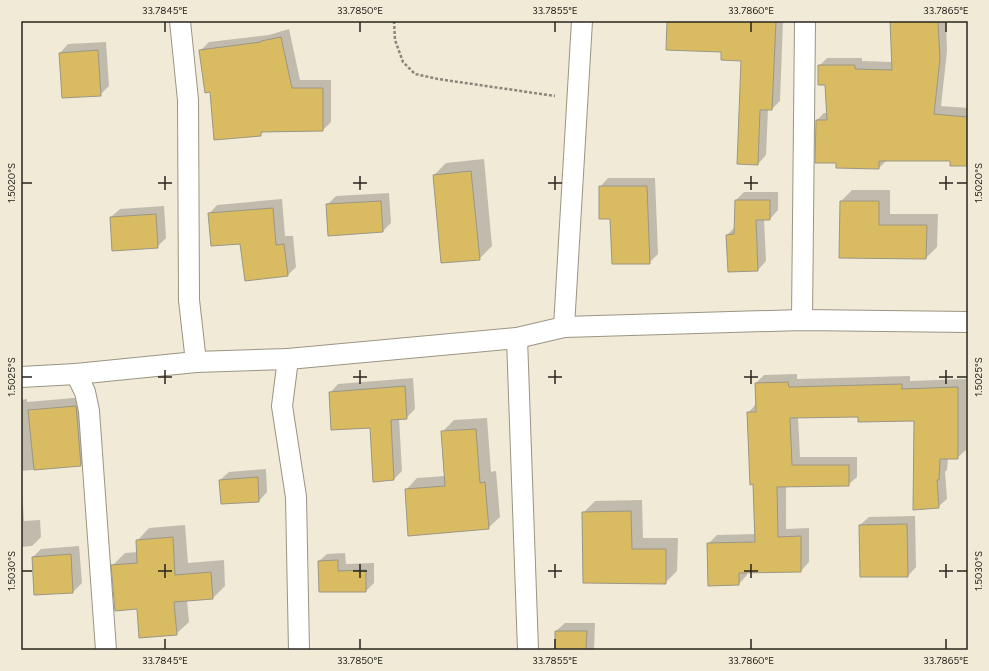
<svg xmlns="http://www.w3.org/2000/svg" width="989" height="671" font-family="Figtree,sans-serif">
<style>
.shadow{fill:#0003}
.building{fill:#d9bc61;stroke:#9c9684}
.lines{fill:none;stroke-linecap:round;stroke-linejoin:round}
.minor-casing{stroke:#9a9583;stroke-width:22}
.path{stroke:#8a8679;stroke-width:2.5;stroke-dasharray:3 2;stroke-linecap:butt}
.minor{stroke:#fff;stroke-width:20}
.ticks{fill:none;stroke:#27251e;stroke-width:1.5}
.neatline{fill:none;stroke:#27251e;stroke-width:1.5}
.ticks-label{font-size:10px;text-anchor:middle;fill:#27251e}
</style>
<rect width="100%" height="100%" fill="#f0ead7"/>
<!-- shadow -->
<g class="shadow">
<path d="M 703,21 L 783,21 L 780,101 L 772,109 L 768,109 L 766,155 L 758,164 L 742,60 L 722,51 Z"/>
<path d="M 891,21 L 946,21 L 947,51 L 941,106 L 968,108 L 968,165 L 951,160 L 887,160 L 879,168 L 837,162 L 816,121 L 824,113 L 828,113 L 826,84 L 819,66 L 827,58 L 862,58 L 862,61 L 892,62 Z"/>
<path d="M 289,29 L 300,80 L 331,80 L 331,122 L 323,130 L 264,131 L 260,135 L 211,91 L 200,51 L 209,42 L 269,35 Z"/>
<path d="M 106,42 L 109,86 L 100,95 L 60,53 L 68,44 Z"/>
<path d="M 484,159 L 492,246 L 479,259 L 434,175 L 446,163 Z"/>
<path d="M 608,178 L 655,178 L 658,254 L 649,263 L 611,218 L 600,187 Z"/>
<path d="M 852,190 L 890,190 L 890,214 L 938,214 L 937,247 L 926,258 L 841,201 Z"/>
<path d="M 744,192 L 778,192 L 778,210 L 770,219 L 764,219 L 766,261 L 758,270 L 727,235 L 735,227 L 736,200 Z"/>
<path d="M 389,193 L 391,223 L 383,231 L 327,205 L 336,196 Z"/>
<path d="M 282,199 L 285,236 L 293,236 L 296,267 L 288,275 L 241,242 L 209,214 L 217,205 Z"/>
<path d="M 164,206 L 166,238 L 157,247 L 111,217 L 120,209 Z"/>
<path d="M 797,374 L 797,379 L 910,376 L 910,381 L 966,379 L 966,450 L 957,458 L 948,458 L 947,470 L 945,472 L 947,499 L 938,507 L 915,420 L 859,416 L 798,417 L 800,457 L 857,457 L 857,477 L 848,485 L 786,486 L 786,529 L 809,528 L 809,562 L 801,571 L 747,572 L 747,575 L 739,584 L 708,544 L 717,535 L 756,534 L 754,483 L 748,413 L 756,404 L 756,383 L 764,375 Z"/>
<path d="M 413,378 L 415,409 L 406,418 L 399,418 L 402,471 L 394,479 L 371,426 L 330,393 L 338,384 Z"/>
<path d="M 85,397 L 90,455 L 81,465 L 21,471 L 21,400 L 27,399 L 27,402 Z"/>
<path d="M 487,418 L 491,472 L 496,471 L 500,517 L 488,528 L 406,490 L 417,478 L 445,476 L 442,432 L 454,420 Z"/>
<path d="M 266,469 L 267,492 L 259,501 L 220,480 L 229,472 Z"/>
<path d="M 21,476 L 24,521 L 40,520 L 41,537 L 32,546 L 21,547 Z"/>
<path d="M 642,500 L 643,538 L 678,538 L 677,571 L 665,583 L 583,513 L 595,501 Z"/>
<path d="M 915,516 L 916,567 L 908,576 L 860,525 L 869,517 Z"/>
<path d="M 185,525 L 188,563 L 224,560 L 225,586 L 213,598 L 187,600 L 189,622 L 176,634 L 138,608 L 113,565 L 125,553 L 138,552 L 137,541 L 149,528 Z"/>
<path d="M 79,546 L 82,583 L 73,592 L 33,557 L 41,549 Z"/>
<path d="M 345,553 L 346,564 L 374,563 L 374,583 L 366,591 L 319,561 L 327,554 Z"/>
<path d="M 565,623 L 595,623 L 594,650 L 556,650 L 556,631 Z"/>
</g>
<!-- building -->
<g class="building">
<path d="M 667,21 L 776,21 L 772,110 L 760,110 L 758,165 L 737,164 L 741,61 L 721,60 L 721,52 L 666,50 Z"/>
<path d="M 890,21 L 938,22 L 940,59 L 934,114 L 968,117 L 968,166 L 950,166 L 950,161 L 879,161 L 879,169 L 836,168 L 836,163 L 815,163 L 816,120 L 827,120 L 825,85 L 818,85 L 818,65 L 855,65 L 855,69 L 892,70 Z"/>
<path d="M 281,37 L 292,88 L 323,88 L 323,131 L 261,132 L 261,136 L 214,140 L 210,92 L 205,93 L 199,50 L 261,42 L 261,41 Z"/>
<path d="M 98,50 L 101,96 L 62,98 L 59,53 Z"/>
<path d="M 471,171 L 480,260 L 441,263 L 433,175 Z"/>
<path d="M 599,186 L 647,186 L 650,264 L 612,264 L 610,219 L 599,219 Z"/>
<path d="M 735,200 L 770,200 L 770,220 L 756,220 L 758,271 L 728,272 L 726,235 L 734,234 Z"/>
<path d="M 381,201 L 383,232 L 328,236 L 326,204 Z"/>
<path d="M 840,201 L 879,201 L 879,225 L 927,225 L 926,259 L 839,258 Z"/>
<path d="M 273,208 L 276,245 L 284,244 L 288,276 L 245,281 L 240,244 L 211,246 L 208,213 Z"/>
<path d="M 156,214 L 158,248 L 112,251 L 110,217 Z"/>
<path d="M 788,382 L 789,387 L 902,384 L 902,389 L 958,387 L 958,459 L 940,459 L 939,480 L 937,480 L 939,508 L 913,510 L 914,421 L 858,422 L 858,417 L 790,418 L 792,465 L 849,465 L 849,486 L 777,487 L 778,537 L 801,536 L 801,572 L 739,573 L 739,585 L 708,586 L 707,543 L 755,542 L 753,484 L 750,485 L 747,412 L 756,412 L 755,383 Z"/>
<path d="M 405,386 L 407,419 L 391,420 L 394,480 L 373,482 L 370,428 L 331,430 L 329,392 Z"/>
<path d="M 76,406 L 81,466 L 34,470 L 28,410 Z"/>
<path d="M 476,429 L 480,483 L 485,482 L 489,529 L 408,536 L 405,489 L 445,486 L 441,431 Z"/>
<path d="M 258,477 L 259,502 L 221,504 L 219,480 Z"/>
<path d="M 631,511 L 632,549 L 666,549 L 666,584 L 583,583 L 582,512 Z"/>
<path d="M 907,524 L 908,577 L 860,577 L 859,525 Z"/>
<path d="M 173,537 L 175,575 L 211,572 L 213,599 L 174,602 L 177,635 L 139,638 L 137,609 L 115,611 L 111,565 L 137,563 L 136,540 Z"/>
<path d="M 71,554 L 73,593 L 34,595 L 32,557 Z"/>
<path d="M 338,560 L 338,571 L 366,570 L 366,592 L 319,592 L 318,561 Z"/>
<path d="M 555,631 L 587,631 L 586,650 L 555,650 Z"/>
</g>
<g class="lines">
<defs>
<g id="minor">
<path d="M 180,21 L 188,100 L 189,300 L 196,362"/>
<path d="M 802,320 L 805,21"/>
<path d="M 564,327 L 582,21"/>
<path d="M 517,338 L 528,650"/>
<path d="M 288,359 L 282,406 L 296,497 L 299,650"/>
<path d="M 76,374 L 85,392 L 89,411 L 106,650"/>
<path d="M 21,377 L 76,374 L 196,362 L 288,359 L 517,338 L 564,327 L 802,320 L 968,322"/>
</g>
</defs>
<!-- minor casing -->
<use href="#minor" class="minor-casing"/>
<!-- path -->
<path class="path" d="M 394,21 L 395,40 L 403,62 L 415,74 L 438,79 L 555,96"/>
<!-- minor -->
<use href="#minor" class="minor"/>
</g>
<!-- ticks -->
<path class="ticks" d="M 165,22 L 165,32M 360,22 L 360,32M 555,22 L 555,32M 751,22 L 751,32M 946,22 L 946,32M 165,176 L 165,190M 360,176 L 360,190M 555,176 L 555,190M 751,176 L 751,190M 946,176 L 946,190M 22,183 L 32,183M 158,183 L 172,183M 353,183 L 367,183M 548,183 L 562,183M 744,183 L 758,183M 939,183 L 953,183M 957,183 L 967,183M 165,370 L 165,384M 360,370 L 360,384M 555,370 L 555,384M 751,370 L 751,384M 946,370 L 946,384M 22,377 L 32,377M 158,377 L 172,377M 353,377 L 367,377M 548,377 L 562,377M 744,377 L 758,377M 939,377 L 953,377M 957,377 L 967,377M 165,564 L 165,578M 360,564 L 360,578M 555,564 L 555,578M 751,564 L 751,578M 946,564 L 946,578M 22,571 L 32,571M 158,571 L 172,571M 353,571 L 367,571M 548,571 L 562,571M 744,571 L 758,571M 939,571 L 953,571M 957,571 L 967,571M 165,639 L 165,649M 360,639 L 360,649M 555,639 L 555,649M 751,639 L 751,649M 946,639 L 946,649"/>
<!-- border -->
<rect width="989" height="671" fill="none" stroke="#f0ead7" stroke-width="44"/>
<rect x="22" y="22" width="945" height="627" class="neatline"/>
<g class="ticks-label">
<text x="165" y="14">33.7845°E</text>
<text x="360" y="14">33.7850°E</text>
<text x="555" y="14">33.7855°E</text>
<text x="751" y="14">33.7860°E</text>
<text x="946" y="14">33.7865°E</text>
<text transform="translate(11 183) rotate(-90)" y="4">1.5020°S</text>
<text transform="translate(978 183) rotate(-90)" y="4">1.5020°S</text>
<text transform="translate(11 377) rotate(-90)" y="4">1.5025°S</text>
<text transform="translate(978 377) rotate(-90)" y="4">1.5025°S</text>
<text transform="translate(11 571) rotate(-90)" y="4">1.5030°S</text>
<text transform="translate(978 571) rotate(-90)" y="4">1.5030°S</text>
<text x="165" y="664">33.7845°E</text>
<text x="360" y="664">33.7850°E</text>
<text x="555" y="664">33.7855°E</text>
<text x="751" y="664">33.7860°E</text>
<text x="946" y="664">33.7865°E</text>
</g>
</svg>
